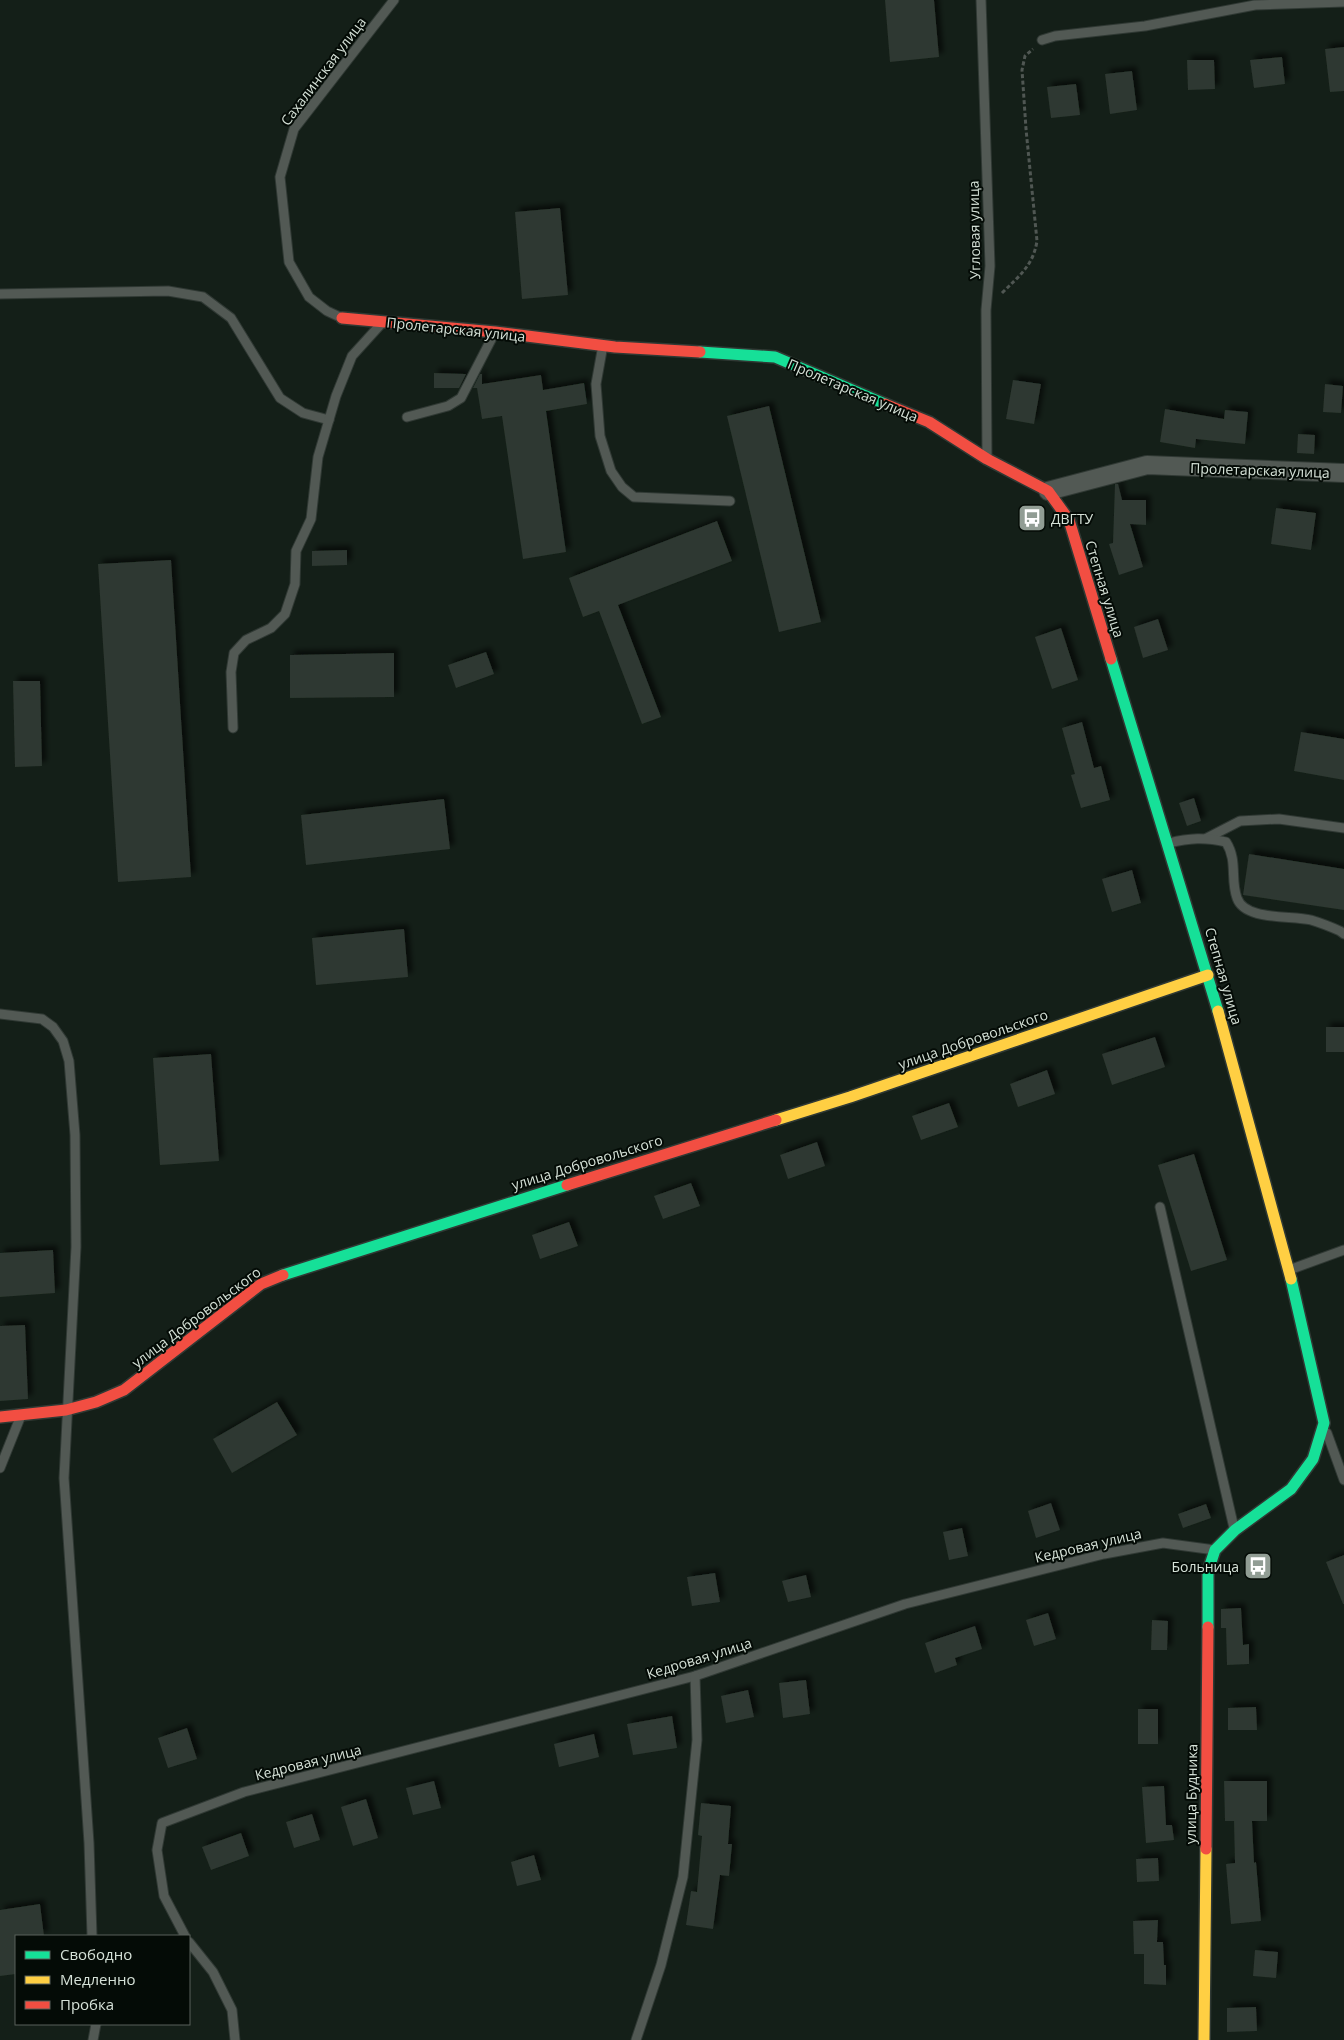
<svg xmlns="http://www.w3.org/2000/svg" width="1344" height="2040" font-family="'Open Sans',sans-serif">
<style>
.building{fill:#2d3830;filter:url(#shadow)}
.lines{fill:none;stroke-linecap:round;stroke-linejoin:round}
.lane-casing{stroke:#303934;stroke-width:11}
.street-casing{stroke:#303934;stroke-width:20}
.fast-casing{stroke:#303934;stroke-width:14}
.slow-casing{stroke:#303934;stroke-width:14}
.jam-casing{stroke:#303934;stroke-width:14}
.path{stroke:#505753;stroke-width:3;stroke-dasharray:4 2.5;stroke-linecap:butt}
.lane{stroke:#525954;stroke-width:9}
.street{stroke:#525954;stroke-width:18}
.fast{stroke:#16e098;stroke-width:11}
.slow{stroke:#ffcf43;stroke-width:11}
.jam{stroke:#f24e42;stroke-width:11}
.labels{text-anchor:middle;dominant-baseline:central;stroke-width:4;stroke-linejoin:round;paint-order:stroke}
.street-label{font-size:14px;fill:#d5e1d7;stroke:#040b06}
.poi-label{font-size:14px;fill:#d5e1d7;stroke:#040b06;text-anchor:start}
</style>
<defs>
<filter id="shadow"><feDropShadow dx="4.5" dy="-4.5" stdDeviation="2.5" flood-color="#0009"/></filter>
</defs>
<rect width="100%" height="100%" fill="#141f18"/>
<!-- building -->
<g class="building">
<path d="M 885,0 L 934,0 L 939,57 L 890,62 Z"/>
<path d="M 1344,47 L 1344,91 L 1330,92 L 1325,49 Z"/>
<path d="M 1282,57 L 1285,84 L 1254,88 L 1250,60 Z"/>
<path d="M 1187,60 L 1214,60 L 1215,89 L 1188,90 Z"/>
<path d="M 1132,71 L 1137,110 L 1110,114 L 1105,74 Z"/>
<path d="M 1076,84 L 1080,115 L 1051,118 L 1047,87 Z"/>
<path d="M 560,208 L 568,295 L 522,299 L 515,212 Z"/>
<path d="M 434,373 L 466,374 L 459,388 L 434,388 Z"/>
<path d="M 480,374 L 482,374 L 482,384 L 541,375 L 543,390 L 584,383 L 587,404 L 546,411 L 566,552 L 523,559 L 502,416 L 482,419 L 477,388 L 473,388 Z"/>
<path d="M 1013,380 L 1041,384 L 1034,424 L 1006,419 Z"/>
<path d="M 1325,384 L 1343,386 L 1341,413 L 1323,412 Z"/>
<path d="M 769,406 L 821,622 L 779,632 L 727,416 Z"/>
<path d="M 1165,409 L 1224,419 L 1225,410 L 1248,412 L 1245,444 L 1196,439 L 1195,448 L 1160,442 Z"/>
<path d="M 1298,434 L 1315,435 L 1314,454 L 1297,453 Z"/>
<path d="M 1115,484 L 1118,484 L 1122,500 L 1146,500 L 1146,525 L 1130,524 L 1143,567 L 1119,575 L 1109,544 L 1113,543 Z"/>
<path d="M 1276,508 L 1316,513 L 1311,550 L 1271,544 Z"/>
<path d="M 717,521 L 732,561 L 618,605 L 661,717 L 642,724 L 599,611 L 583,617 L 569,578 Z"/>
<path d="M 347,550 L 347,565 L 312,566 L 312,551 Z"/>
<path d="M 171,560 L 191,877 L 118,882 L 98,564 Z"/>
<path d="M 1158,619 L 1168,650 L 1143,658 L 1134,627 Z"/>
<path d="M 1061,628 L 1078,680 L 1052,689 L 1035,637 Z"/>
<path d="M 486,652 L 494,674 L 456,688 L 448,665 Z"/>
<path d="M 394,653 L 394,697 L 290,698 L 290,655 Z"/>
<path d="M 13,681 L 40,681 L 42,766 L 15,767 Z"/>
<path d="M 1082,722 L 1094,768 L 1101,766 L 1110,800 L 1081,808 L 1071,775 L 1075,774 L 1062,728 Z"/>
<path d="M 1301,732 L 1344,739 L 1344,780 L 1294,771 Z"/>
<path d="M 1194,798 L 1201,821 L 1187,826 L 1179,803 Z"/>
<path d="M 444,799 L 450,849 L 306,865 L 301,815 Z"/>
<path d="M 1249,854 L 1344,869 L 1344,910 L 1243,895 Z"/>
<path d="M 1132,870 L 1141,903 L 1112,912 L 1102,879 Z"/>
<path d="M 404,929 L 408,977 L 316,985 L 312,938 Z"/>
<rect x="1326" y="1027" width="18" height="25"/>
<path d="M 1155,1037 L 1165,1067 L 1112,1085 L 1102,1054 Z"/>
<path d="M 211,1054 L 219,1161 L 160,1165 L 153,1058 Z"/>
<path d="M 1047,1070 L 1055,1094 L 1018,1107 L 1010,1084 Z"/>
<path d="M 949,1103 L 958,1127 L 921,1140 L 912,1116 Z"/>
<path d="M 817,1142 L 825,1166 L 788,1179 L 780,1155 Z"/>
<path d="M 1194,1154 L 1227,1260 L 1191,1271 L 1158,1165 Z"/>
<path d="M 691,1183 L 700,1206 L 663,1219 L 654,1196 Z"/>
<path d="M 569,1222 L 578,1246 L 540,1259 L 532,1235 Z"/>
<path d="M 53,1250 L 55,1293 L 0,1297 L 0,1253 Z"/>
<path d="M 25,1325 L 28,1399 L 0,1401 L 0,1326 Z"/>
<path d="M 277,1402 L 297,1435 L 232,1473 L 213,1439 Z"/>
<path d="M 1051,1503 L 1060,1530 L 1036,1538 L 1028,1511 Z"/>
<path d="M 1206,1504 L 1211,1518 L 1183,1528 L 1178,1514 Z"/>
<path d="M 962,1528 L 968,1556 L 949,1560 L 943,1532 Z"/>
<path d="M 1344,1555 L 1344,1604 L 1343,1604 L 1326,1562 Z"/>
<path d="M 715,1573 L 720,1602 L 692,1606 L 687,1577 Z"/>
<path d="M 806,1575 L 811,1597 L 788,1602 L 782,1581 Z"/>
<path d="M 1241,1608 L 1243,1645 L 1249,1644 L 1249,1664 L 1227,1665 L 1226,1628 L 1221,1628 L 1221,1609 Z"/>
<path d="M 1048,1613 L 1056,1639 L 1034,1646 L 1026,1620 Z"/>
<path d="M 1152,1620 L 1168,1621 L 1167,1650 L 1151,1650 Z"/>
<path d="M 975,1626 L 982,1649 L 955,1658 L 957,1665 L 935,1673 L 925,1643 Z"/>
<path d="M 806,1680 L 810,1714 L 783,1718 L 779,1683 Z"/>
<path d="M 748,1690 L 754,1717 L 726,1723 L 721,1696 Z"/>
<path d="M 1256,1707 L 1257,1730 L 1228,1730 L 1228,1708 Z"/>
<rect x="1138" y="1709" width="20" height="35"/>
<path d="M 672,1716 L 677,1748 L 633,1755 L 627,1724 Z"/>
<path d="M 187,1728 L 197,1759 L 168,1768 L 158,1738 Z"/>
<path d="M 594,1734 L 599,1757 L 559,1767 L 554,1744 Z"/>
<path d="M 434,1781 L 441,1808 L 413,1815 L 406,1788 Z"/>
<path d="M 1224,1781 L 1267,1781 L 1267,1821 L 1252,1821 L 1254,1863 L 1256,1862 L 1261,1921 L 1231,1924 L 1226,1864 L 1235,1863 L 1234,1821 L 1225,1821 Z"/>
<path d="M 1164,1786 L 1166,1825 L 1172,1825 L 1174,1840 L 1146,1843 L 1142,1787 Z"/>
<path d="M 366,1799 L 378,1838 L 353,1846 L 341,1807 Z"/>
<path d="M 701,1803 L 731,1806 L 728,1844 L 732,1844 L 729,1876 L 720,1875 L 713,1929 L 686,1925 L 691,1891 L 697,1892 L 702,1836 L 698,1835 Z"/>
<path d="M 312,1814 L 320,1840 L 294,1848 L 286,1822 Z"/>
<path d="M 241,1833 L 249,1856 L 211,1870 L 202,1847 Z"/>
<path d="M 534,1855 L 541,1880 L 517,1886 L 511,1862 Z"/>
<path d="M 1158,1858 L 1159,1881 L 1137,1882 L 1136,1859 Z"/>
<path d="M 40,1904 L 44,1936 L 16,1936 L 16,1974 L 0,1976 L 0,1910 Z"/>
<path d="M 1158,1920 L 1157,1942 L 1163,1942 L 1164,1965 L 1166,1965 L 1166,1985 L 1144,1984 L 1144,1954 L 1134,1954 L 1133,1921 Z"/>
<path d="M 1255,1950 L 1278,1952 L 1276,1978 L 1253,1976 Z"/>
<path d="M 1256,2007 L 1257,2031 L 1227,2032 L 1227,2008 Z"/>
</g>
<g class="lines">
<defs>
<g id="lane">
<path d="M 981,0 L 990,266 L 986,310 L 987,456"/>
<path d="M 1042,40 L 1055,36 L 1145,26 L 1255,5 L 1344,2"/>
<path d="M 0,294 L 168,291 L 203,297 L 231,318 L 280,398 L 303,413 L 329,420"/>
<path d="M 342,318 L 327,311 L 309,297 L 289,262 L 280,177 L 294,129 L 394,0"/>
<path d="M 603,345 L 596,384 L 600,436 L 611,471 L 622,487 L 634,497 L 730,501"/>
<path d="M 407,417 L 448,406 L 461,398 L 494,334"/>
<path d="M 233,728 L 231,672 L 234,653 L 246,640 L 271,628 L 285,614 L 295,584 L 296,551 L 311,519 L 318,457 L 336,396 L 352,356 L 381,324"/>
<path d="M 1207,838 L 1240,821 L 1279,819 L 1344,828"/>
<path d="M 1169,843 C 1189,838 1205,837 1226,842 C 1238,861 1230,879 1237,898 C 1245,921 1291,915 1311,920 C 1321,923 1331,927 1340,931 L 1344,934"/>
<path d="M 0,1014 L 42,1019 L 53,1027 L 63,1041 L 69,1061 L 75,1135 L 76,1247 L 64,1478 L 89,1843 L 92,1936"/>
<path d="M 1160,1207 L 1234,1528"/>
<path d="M 1289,1270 L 1344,1250"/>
<path d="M 1327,1433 L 1344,1480"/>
<path d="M 0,1468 L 20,1418"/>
<path d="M 185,1936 L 164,1896 L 157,1850 L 162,1823 L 244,1792 L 695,1676 L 905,1604 L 1104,1554 L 1163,1543 L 1215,1550"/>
<path d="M 189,1942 L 213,1972 L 232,2010 L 235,2040"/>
<path d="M 93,2040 L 96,2024"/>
<path d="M 636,2040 L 661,1965 L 683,1877 L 697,1740 L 695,1676"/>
</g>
<path id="street" d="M 1048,491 L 1147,465 L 1344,473"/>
<g id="fast">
<path d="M 700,352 L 775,357 L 885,404"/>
<path d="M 1111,659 L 1218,1011"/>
<path d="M 283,1275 L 567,1185"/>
<path d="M 1208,1627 L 1208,1571 L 1215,1550 L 1235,1530 L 1291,1489 L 1313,1459 L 1324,1423 L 1291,1279"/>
</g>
<g id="slow">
<path d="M 1218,1011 L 1291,1279"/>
<path d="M 776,1120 L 850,1097 L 1208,975"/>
<path d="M 1204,2040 L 1206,1849"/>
</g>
<g id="jam">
<path d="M 342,318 L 495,332 L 615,347 L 700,352"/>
<path d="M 885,404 L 929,422 L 987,459 L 1048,491 L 1069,520 L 1111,659"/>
<path d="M 567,1185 L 776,1120"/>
<path d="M 0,1417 L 66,1410 L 96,1402 L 124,1390 L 261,1284 L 283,1275"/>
<path d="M 1206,1849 L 1208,1627"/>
</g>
</defs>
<!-- lane casing -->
<use href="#lane" class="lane-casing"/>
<!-- street casing -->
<use href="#street" class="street-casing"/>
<!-- fast casing -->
<use href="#fast" class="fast-casing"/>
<!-- slow casing -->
<use href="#slow" class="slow-casing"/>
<!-- jam casing -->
<use href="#jam" class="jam-casing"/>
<!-- path -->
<path class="path" d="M 1002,293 C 1019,276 1033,266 1037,241 L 1026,129 L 1022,70 L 1025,56 L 1033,49"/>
<!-- lane -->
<use href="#lane" class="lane"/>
<!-- street -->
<use href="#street" class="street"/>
<!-- fast -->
<use href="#fast" class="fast"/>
<!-- slow -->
<use href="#slow" class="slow"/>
<!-- jam -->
<use href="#jam" class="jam"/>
</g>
<!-- icons -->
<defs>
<symbol id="bus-square" viewBox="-11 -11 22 22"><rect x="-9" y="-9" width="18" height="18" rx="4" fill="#919d94" stroke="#040b06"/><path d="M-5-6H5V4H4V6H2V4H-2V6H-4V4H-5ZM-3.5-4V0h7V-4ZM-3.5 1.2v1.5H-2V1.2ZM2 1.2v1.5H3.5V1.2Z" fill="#fff"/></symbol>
</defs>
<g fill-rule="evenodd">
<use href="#bus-square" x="1016" y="502" width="32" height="32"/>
<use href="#bus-square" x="1242" y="1550" width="32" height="32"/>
</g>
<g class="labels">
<!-- street labels -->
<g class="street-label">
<text transform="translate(323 71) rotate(-53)">Сахалинская улица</text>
<text transform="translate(974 230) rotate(-91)">Угловая улица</text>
<text transform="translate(456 329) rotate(6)">Пролетарская улица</text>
<text transform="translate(853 390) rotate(23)">Пролетарская улица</text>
<text transform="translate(1260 470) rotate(2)">Пролетарская улица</text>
<text transform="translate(1105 589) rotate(73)">Степная улица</text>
<text transform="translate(1224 976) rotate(74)">Степная улица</text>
<text transform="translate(973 1039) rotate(-19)">улица Добровольского</text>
<text transform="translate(587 1162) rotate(-17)">улица Добровольского</text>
<text transform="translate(196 1317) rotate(-37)">улица Добровольского</text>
<text transform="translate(1088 1545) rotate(-13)">Кедровая улица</text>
<text transform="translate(699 1658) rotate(-17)">Кедровая улица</text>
<text transform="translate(308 1762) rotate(-14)">Кедровая улица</text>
<text transform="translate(1191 1794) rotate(-89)">улица Будника</text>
</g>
<!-- poi labels -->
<g class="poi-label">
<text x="1051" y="518">ДВГТУ</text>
<text x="1239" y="1566" text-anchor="end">Больница</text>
</g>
</g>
<!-- legend -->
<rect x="15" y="1935" width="175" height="90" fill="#040b06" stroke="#58615a"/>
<rect x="25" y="1951" width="25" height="8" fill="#16e098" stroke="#58615a"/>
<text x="60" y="1960" font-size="15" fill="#d5e1d7">Свободно</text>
<rect x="25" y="1976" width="25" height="8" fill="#ffcf43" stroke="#58615a"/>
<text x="60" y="1985" font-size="15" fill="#d5e1d7">Медленно</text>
<rect x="25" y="2001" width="25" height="8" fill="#f24e42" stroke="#58615a"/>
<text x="60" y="2010" font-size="15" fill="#d5e1d7">Пробка</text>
</svg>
